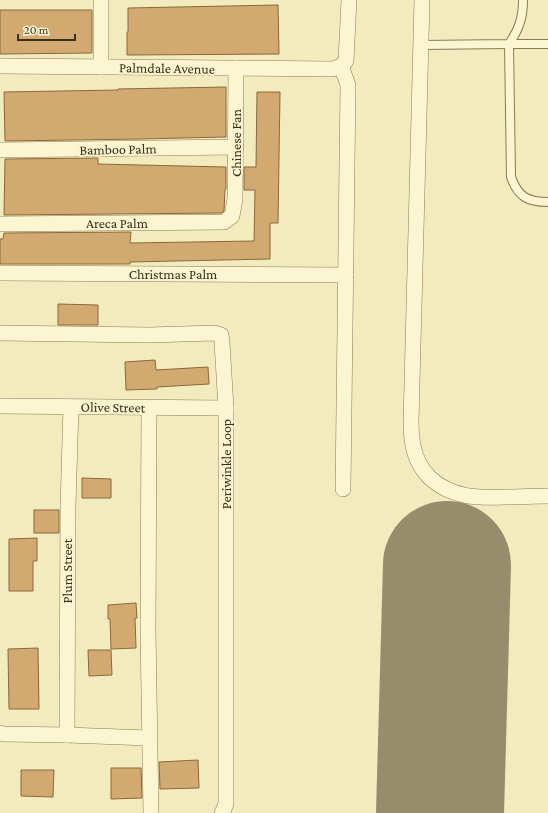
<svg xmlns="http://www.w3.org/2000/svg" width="548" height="813" font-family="'Crimson Pro',serif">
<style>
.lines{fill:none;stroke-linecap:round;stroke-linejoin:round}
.runway{stroke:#958d6c;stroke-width:128}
.building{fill:#d2aa71;stroke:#8b6839}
.service-casing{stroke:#8a7b55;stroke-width:10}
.minor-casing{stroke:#8a7b55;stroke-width:16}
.service{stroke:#fbf6d1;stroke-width:8}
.minor{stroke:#fbf6d1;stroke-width:15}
.labels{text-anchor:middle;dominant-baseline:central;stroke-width:4;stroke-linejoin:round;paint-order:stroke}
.street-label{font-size:14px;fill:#392f1b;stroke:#f8f3ce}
</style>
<rect width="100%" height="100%" fill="#f1ebbe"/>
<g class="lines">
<!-- runway -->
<path class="runway" d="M 440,813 L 447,565"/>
</g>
<!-- building -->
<g class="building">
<path d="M 278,5 L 279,54 L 127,55 L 127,32 L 128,32 L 128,8 Z"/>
<path d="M 0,10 L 92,10 L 92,53 L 0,54 Z"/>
<path d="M 226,87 L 226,137 L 140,139 L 5,141 L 4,92 L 118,90 L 118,89 Z"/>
<path d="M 257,92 L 280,92 L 278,223 L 270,223 L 270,259 L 130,262 L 130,264 L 0,264 L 0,239 L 3,239 L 4,233 L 131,232 L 130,243 L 254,241 L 255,190 L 244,190 L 244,167 L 256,167 Z"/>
<path d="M 98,158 L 98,164 L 226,167 L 226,189 L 225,189 L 224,211 L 221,213 L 4,215 L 5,159 Z"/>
<path d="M 58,304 L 98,305 L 98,325 L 58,325 Z"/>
<path d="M 155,360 L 156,370 L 208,367 L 209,384 L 157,387 L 157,389 L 126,390 L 125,362 Z"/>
<path d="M 82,478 L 111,479 L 111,498 L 82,498 Z"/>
<rect x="34" y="510" width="25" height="23"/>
<path d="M 37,538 L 37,561 L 33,561 L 33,591 L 9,591 L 9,539 Z"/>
<path d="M 136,603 L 137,618 L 135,618 L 136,648 L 111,649 L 110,619 L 108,619 L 108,605 Z"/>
<path d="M 38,648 L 39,709 L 9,709 L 8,649 Z"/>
<path d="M 88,650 L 111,650 L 112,675 L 89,676 Z"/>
<path d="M 198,760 L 199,788 L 160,789 L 159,762 Z"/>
<path d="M 111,768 L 141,768 L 142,798 L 111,799 Z"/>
<path d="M 21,770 L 54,770 L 53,797 L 21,796 Z"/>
</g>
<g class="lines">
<defs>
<g id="service">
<path d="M 548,44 L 509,44 L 511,177 C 518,197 528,202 548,202"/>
<path d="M 421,45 L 509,44 C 519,29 523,18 523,0"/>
</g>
<g id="minor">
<path d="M 422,0 L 411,422 C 411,436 412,450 419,463 C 422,469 426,474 430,478 C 452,498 477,498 505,497 C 519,497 534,496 548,496"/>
<path d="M 0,66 L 333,69 L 341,66 L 346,61 L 349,0"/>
<path d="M 341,66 L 348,85 L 343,489"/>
<path d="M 101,67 L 101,0"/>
<path d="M 0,150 L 236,147"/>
<path d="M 0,224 L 224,222 L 232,216 L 235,199 L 236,68"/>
<path d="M 0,273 L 346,275"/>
<path d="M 0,333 L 149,335 L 215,333 L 221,335 L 222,342 L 226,408 L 226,804 L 222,813"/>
<path d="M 0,406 L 226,408"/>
<path d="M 149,408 L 148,632 L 151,813"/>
<path d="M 0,733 L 4,734 L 67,735 L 149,738"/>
<path d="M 67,735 L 68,506 L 71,407"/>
</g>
</defs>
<!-- service casing -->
<use href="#service" class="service-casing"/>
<!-- minor casing -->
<use href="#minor" class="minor-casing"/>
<!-- service -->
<use href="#service" class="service"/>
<!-- minor -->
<use href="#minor" class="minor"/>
</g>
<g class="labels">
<!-- street labels -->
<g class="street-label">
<text transform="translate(167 68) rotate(1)">Palmdale Avenue</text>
<text transform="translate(236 143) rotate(-90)">Chinese Fan</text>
<text transform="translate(118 149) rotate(-1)">Bamboo Palm</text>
<text x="117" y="223">Areca Palm</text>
<text x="173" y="274">Christmas Palm</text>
<text transform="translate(113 407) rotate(1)">Olive Street</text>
<text transform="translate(226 464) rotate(-90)">Periwinkle Loop</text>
<text transform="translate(67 571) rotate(-90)">Plum Street</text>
</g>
</g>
<!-- scale -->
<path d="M18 34v6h57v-6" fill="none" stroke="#392f1b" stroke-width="2"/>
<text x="24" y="34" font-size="12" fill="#392f1b" stroke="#f8f3ce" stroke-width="3" paint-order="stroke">20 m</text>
</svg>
